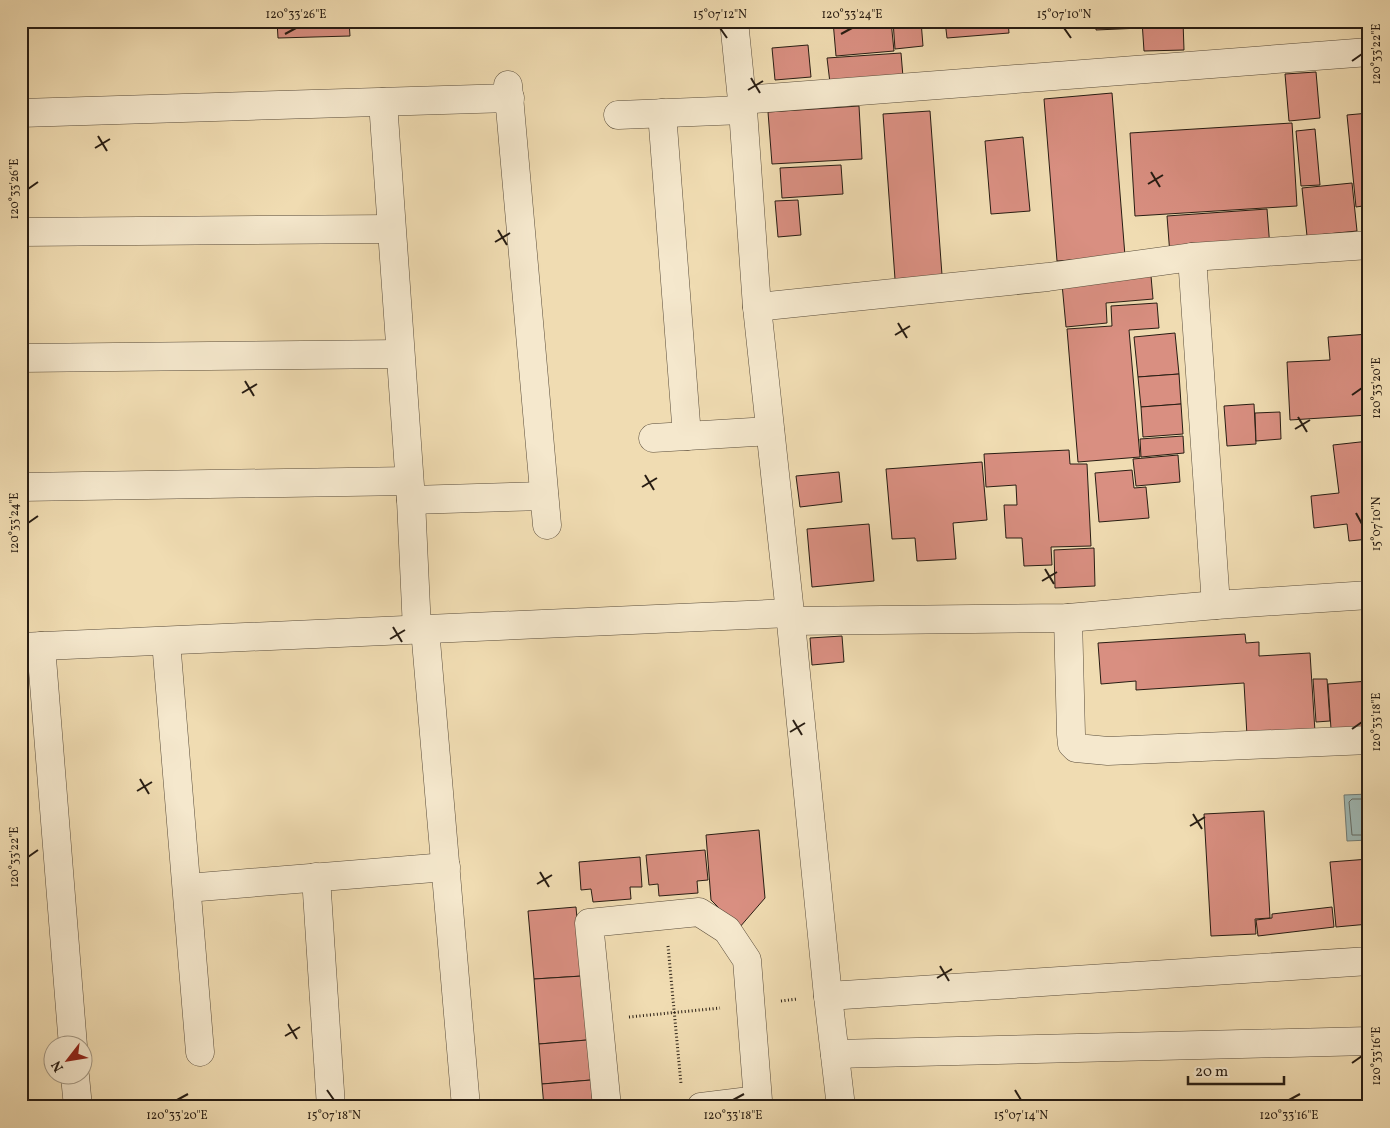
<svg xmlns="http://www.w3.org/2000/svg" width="1390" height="1128" font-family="Vollkorn,serif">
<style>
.water{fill:#9eb9b6;stroke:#6f7b75}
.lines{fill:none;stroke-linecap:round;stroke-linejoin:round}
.shore{stroke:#636b64;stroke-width:1}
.building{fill:#d98f81;stroke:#281d13}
.minor-casing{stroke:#5a4d3b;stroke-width:29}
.path{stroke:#281d13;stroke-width:3;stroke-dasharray:1 2.5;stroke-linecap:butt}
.minor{stroke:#f5e8cd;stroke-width:28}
.ticks{fill:none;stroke:#281d13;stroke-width:2}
.neatline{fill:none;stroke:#281d13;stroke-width:2}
.ticks-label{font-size:12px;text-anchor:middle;fill:#281d13}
</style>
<rect width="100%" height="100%" fill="#f0dcb2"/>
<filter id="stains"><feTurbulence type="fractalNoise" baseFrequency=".004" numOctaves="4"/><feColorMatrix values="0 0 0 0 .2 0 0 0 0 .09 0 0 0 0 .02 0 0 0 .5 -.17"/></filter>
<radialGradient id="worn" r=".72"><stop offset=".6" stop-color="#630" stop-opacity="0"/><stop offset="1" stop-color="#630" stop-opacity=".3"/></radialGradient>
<!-- water -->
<path class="water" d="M 1369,794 L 1369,840 L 1347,841 L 1344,795 Z"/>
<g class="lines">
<!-- shore -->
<path class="shore" d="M 1369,799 L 1352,799 L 1349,802 L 1352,835 L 1369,835"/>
</g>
<!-- building -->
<g class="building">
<path d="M 277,21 L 349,21 L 350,36 L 278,38 Z"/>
<path d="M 833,21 L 891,21 L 894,51 L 836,56 Z"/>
<path d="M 893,21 L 921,21 L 923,46 L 895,49 Z"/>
<path d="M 945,21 L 1008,21 L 1009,33 L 947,38 Z"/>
<path d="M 1096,21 L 1141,21 L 1141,28 L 1096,30 Z"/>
<path d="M 1142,21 L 1183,21 L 1184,50 L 1144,51 Z"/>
<path d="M 808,45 L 811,77 L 775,80 L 772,48 Z"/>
<path d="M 901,53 L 903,77 L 830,83 L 827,58 Z"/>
<path d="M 1316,72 L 1320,118 L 1289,121 L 1285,74 Z"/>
<path d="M 1112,93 L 1125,256 L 1057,261 L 1044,99 Z"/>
<path d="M 859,106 L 862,159 L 772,164 L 768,112 Z"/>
<path d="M 930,111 L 942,275 L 895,279 L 883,114 Z"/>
<path d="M 1369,113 L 1369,205 L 1356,207 L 1347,115 Z"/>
<path d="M 1292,123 L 1297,206 L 1135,216 L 1130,133 Z"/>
<path d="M 1315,129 L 1320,185 L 1301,186 L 1296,131 Z"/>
<path d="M 1023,137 L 1030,211 L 991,214 L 985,141 Z"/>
<path d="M 841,165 L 843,194 L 782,198 L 780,168 Z"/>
<path d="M 1352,183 L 1357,231 L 1307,236 L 1302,188 Z"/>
<path d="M 798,200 L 801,235 L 778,237 L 775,201 Z"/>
<path d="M 1267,209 L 1270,248 L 1170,255 L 1167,216 Z"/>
<path d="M 1151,276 L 1153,299 L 1106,303 L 1107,323 L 1066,327 L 1062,284 Z"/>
<path d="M 1157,303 L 1159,328 L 1129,330 L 1140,457 L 1078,462 L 1067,329 L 1112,326 L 1111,306 Z"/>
<path d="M 1175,333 L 1179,374 L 1138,377 L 1134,337 Z"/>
<path d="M 1369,334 L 1369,415 L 1290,420 L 1287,362 L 1330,360 L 1328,337 Z"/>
<path d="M 1179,374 L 1181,404 L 1141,407 L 1138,377 Z"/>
<path d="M 1181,404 L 1183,434 L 1143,437 L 1141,407 Z"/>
<path d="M 1254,404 L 1256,444 L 1227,446 L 1224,406 Z"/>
<path d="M 1280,412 L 1281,439 L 1256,441 L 1255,413 Z"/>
<path d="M 1183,436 L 1184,453 L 1141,457 L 1140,439 Z"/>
<path d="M 1369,441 L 1369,539 L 1349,541 L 1347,524 L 1314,528 L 1311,496 L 1339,493 L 1333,445 Z"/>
<path d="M 1069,450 L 1070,464 L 1087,464 L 1091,546 L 1051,547 L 1052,565 L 1024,566 L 1022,538 L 1006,538 L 1004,505 L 1017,505 L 1016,485 L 986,487 L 984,454 Z"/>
<path d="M 1178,455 L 1180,482 L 1136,486 L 1133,459 Z"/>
<path d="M 982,462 L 987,520 L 953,523 L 956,559 L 917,561 L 915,538 L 892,539 L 886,469 Z"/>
<path d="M 1132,470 L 1134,488 L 1146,487 L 1149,518 L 1099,522 L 1095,473 Z"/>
<path d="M 839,472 L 842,502 L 800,507 L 796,476 Z"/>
<path d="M 869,524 L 874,581 L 812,587 L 807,529 Z"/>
<path d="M 1094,548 L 1095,586 L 1055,588 L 1054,550 Z"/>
<path d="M 1245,634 L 1246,643 L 1259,642 L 1259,656 L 1310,653 L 1315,732 L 1247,736 L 1244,683 L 1136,690 L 1136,681 L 1101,684 L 1098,643 Z"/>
<path d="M 842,636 L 844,662 L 812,665 L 810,638 Z"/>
<path d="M 1313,679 L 1327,679 L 1330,721 L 1316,722 Z"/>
<path d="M 1369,681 L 1369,727 L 1331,729 L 1328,684 Z"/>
<path d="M 1264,811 L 1270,918 L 1255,919 L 1256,934 L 1211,936 L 1204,814 Z"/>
<path d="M 759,830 L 765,898 L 739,928 L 711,900 L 706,835 Z"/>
<path d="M 705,850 L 708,880 L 697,881 L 698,893 L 659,896 L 658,884 L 649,885 L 646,855 Z"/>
<path d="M 640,857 L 642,887 L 630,887 L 631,899 L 593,902 L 591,889 L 581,890 L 579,862 Z"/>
<path d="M 1369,859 L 1369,924 L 1336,927 L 1330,862 Z"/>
<path d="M 576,907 L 582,976 L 534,979 L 528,911 Z"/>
<path d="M 1332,907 L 1334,927 L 1258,936 L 1256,920 L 1272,918 L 1272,914 Z"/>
<path d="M 582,976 L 587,1040 L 539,1044 L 534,979 Z"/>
<path d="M 587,1040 L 591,1080 L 542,1084 L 539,1044 Z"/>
<path d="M 591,1080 L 593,1107 L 544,1107 L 542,1084 Z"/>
</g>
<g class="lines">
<defs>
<g id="minor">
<path d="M 734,21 L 743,110 L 757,307 L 790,613 L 828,996 L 841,1107"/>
<path d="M 508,85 L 547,525"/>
<path d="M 742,100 L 1369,52"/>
<path d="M 383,102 L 411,500 L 417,630"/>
<path d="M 21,113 L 510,98"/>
<path d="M 662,113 L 687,436"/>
<path d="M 618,115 L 743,110"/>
<path d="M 21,232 L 391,229"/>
<path d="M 1192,257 L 1216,605"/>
<path d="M 757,307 L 1048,277 L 1192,257 L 1369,245"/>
<path d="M 21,358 L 400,354"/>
<path d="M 653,438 L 770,431"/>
<path d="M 21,487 L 409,481"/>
<path d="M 411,500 L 544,496"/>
<path d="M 1068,618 L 1071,734 L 1072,744 L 1076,748 L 1108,751 L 1369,740"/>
<path d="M 791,621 L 1068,618 L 1216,605 L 1369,595"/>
<path d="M 425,629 L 466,1107"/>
<path d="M 166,641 L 200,1052"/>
<path d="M 41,646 L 73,1046"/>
<path d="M 21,647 L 790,613"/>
<path d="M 316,877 L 331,1107"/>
<path d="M 187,888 L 446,867"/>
<path d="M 828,996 L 1369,961"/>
<path d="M 835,1054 L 1369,1041"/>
<path d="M 75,1076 L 78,1107"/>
<path d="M 607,1107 L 589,923 L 699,912 L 727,930 L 747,960 L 758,1100 L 701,1107"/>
</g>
</defs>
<!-- minor casing -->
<use href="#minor" class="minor-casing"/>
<!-- path -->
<g class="path">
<path d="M 668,946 L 681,1084"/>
<path d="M 781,1001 L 797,999"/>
<path d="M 629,1017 L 720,1008"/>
</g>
<!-- minor -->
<use href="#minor" class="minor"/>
</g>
<!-- ticks -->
<path class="ticks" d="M 720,28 L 727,38M 1064,28 L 1071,38M 285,34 L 296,28M 841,34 L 852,28M 1352,61 L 1362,54M 751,78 L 760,93M 748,90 L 763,81M 98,136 L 107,151M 95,148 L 110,139M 1151,172 L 1160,187M 1148,184 L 1163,175M 28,189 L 38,182M 498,230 L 507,245M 495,242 L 510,233M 898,323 L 907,338M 895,335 L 910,326M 245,381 L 254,396M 242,393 L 257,384M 1352,395 L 1362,388M 1298,417 L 1307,432M 1295,429 L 1310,420M 645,475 L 654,490M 642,487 L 657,478M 1356,513 L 1362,524M 28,523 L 38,516M 1045,569 L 1054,584M 1042,581 L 1057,572M 393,627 L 402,642M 390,639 L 405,630M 793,720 L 802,735M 1352,729 L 1362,722M 790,732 L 805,723M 140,779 L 149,794M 137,791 L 152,782M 1193,814 L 1202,829M 1190,826 L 1205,817M 28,857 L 38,850M 540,872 L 549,887M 537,884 L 552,875M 940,966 L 949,981M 937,978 L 952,969M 288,1024 L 297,1039M 285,1036 L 300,1027M 1352,1063 L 1362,1056M 327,1090 L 334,1100M 1015,1090 L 1021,1100M 177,1100 L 188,1094M 733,1100 L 744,1094M 1289,1100 L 1300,1094"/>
<!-- margin -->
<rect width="1390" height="1128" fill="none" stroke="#f0dcb2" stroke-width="55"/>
<!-- north arrow -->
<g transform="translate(68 1060) rotate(239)"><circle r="24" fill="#f5e8cd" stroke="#a39783"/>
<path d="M0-4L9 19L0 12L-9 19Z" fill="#8f2418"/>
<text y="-8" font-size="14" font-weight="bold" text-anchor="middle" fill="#281d13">N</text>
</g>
<!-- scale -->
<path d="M1188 1076v8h96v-8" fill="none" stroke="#281d13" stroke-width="2.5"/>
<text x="1195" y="1076" font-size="15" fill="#281d13" stroke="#f5e8cd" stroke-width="4" paint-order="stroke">20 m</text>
<rect x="28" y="28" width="1334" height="1072" class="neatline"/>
<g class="ticks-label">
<text x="296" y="18">120°33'26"E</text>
<text x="720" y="18">15°07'12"N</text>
<text x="852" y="18">120°33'24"E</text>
<text x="1064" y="18">15°07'10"N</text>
<text transform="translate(1376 54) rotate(-90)" y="4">120°33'22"E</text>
<text transform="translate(14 189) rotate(-90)" y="4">120°33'26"E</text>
<text transform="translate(1376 388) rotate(-90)" y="4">120°33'20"E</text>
<text transform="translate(14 523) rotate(-90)" y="4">120°33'24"E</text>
<text transform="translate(1376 524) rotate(-90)" y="4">15°07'10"N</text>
<text transform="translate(1376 722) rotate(-90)" y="4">120°33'18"E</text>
<text transform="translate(14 857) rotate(-90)" y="4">120°33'22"E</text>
<text transform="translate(1376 1056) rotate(-90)" y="4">120°33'16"E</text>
<text x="177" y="1119">120°33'20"E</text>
<text x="334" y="1119">15°07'18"N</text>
<text x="733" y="1119">120°33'18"E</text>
<text x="1021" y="1119">15°07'14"N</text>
<text x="1289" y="1119">120°33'16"E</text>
</g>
<rect width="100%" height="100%" filter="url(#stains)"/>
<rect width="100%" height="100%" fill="url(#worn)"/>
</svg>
